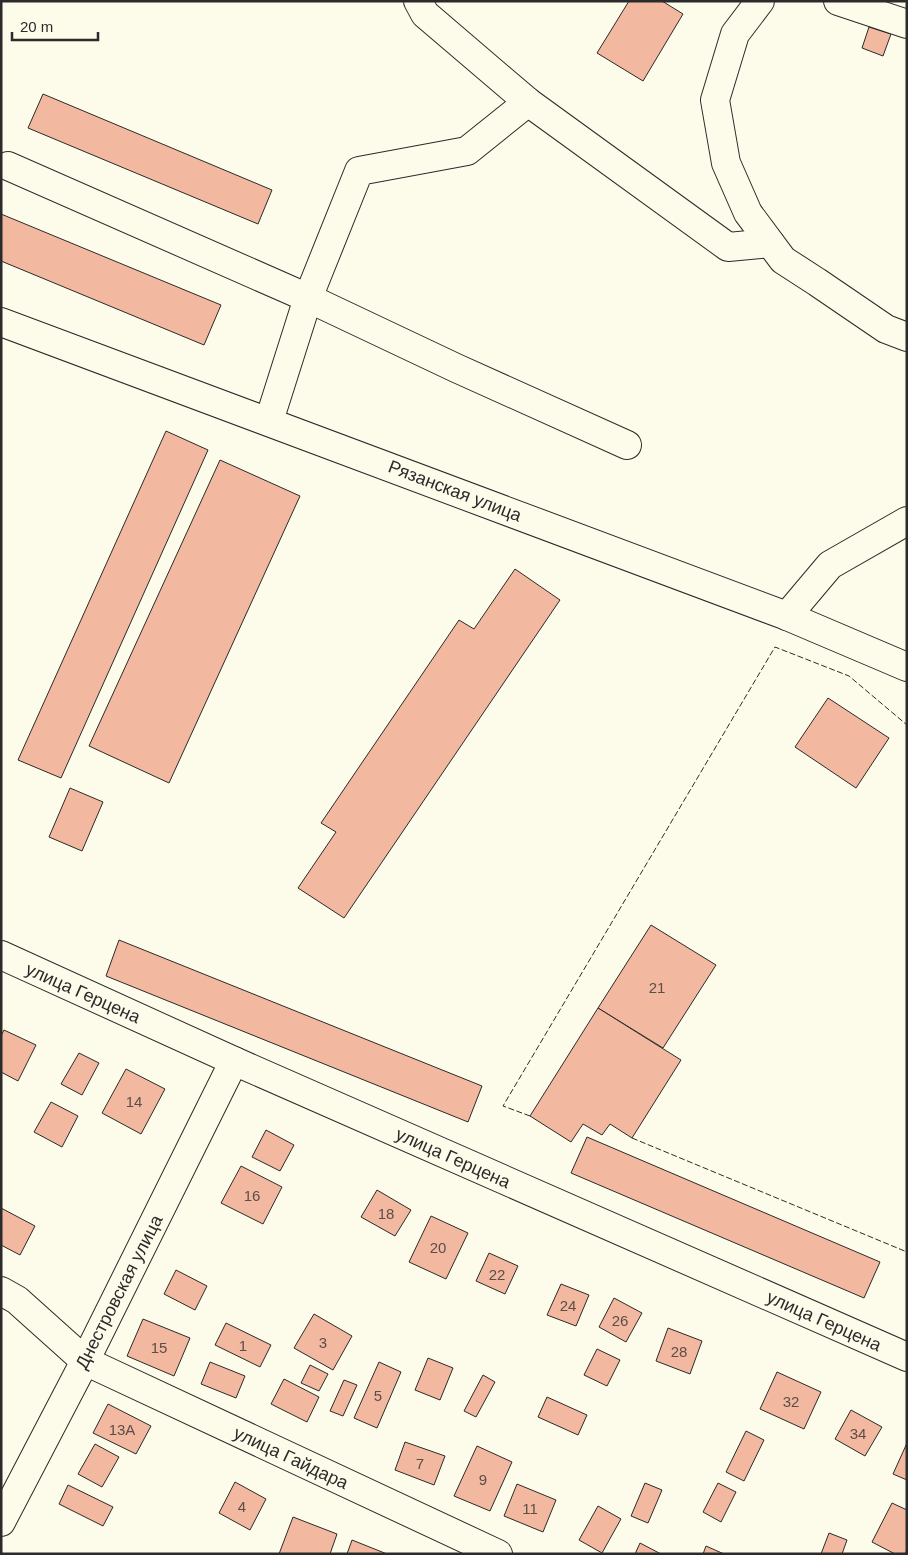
<svg xmlns="http://www.w3.org/2000/svg" width="908" height="1555" font-family="Helvetica,sans-serif">
<style>
.building{fill:#f2b8a0;stroke:#2b2b2b}
.lines{fill:none;stroke-linecap:round;stroke-linejoin:round}
.minor-casing{stroke:#2b2b2b;stroke-width:30}
.minor{stroke:#fdfbea;stroke-width:28}
.fence{stroke:#2b2b2b;stroke-width:1;stroke-dasharray:6 2.5;stroke-linecap:butt}
.labels{text-anchor:middle;dominant-baseline:central;stroke-width:4;stroke-linejoin:round;paint-order:stroke}
.number-label{font-size:15px;fill:#5d4e48}
.street-label{font-size:18px;fill:#2b2b2b;stroke:#fdfbea}
</style>
<rect width="100%" height="100%" fill="#fdfbea"/>
<!-- building -->
<g class="building">
<path d="M629 1H662L683 14 643 81 597 53Z"/>
<path d="M869 27 891 34 883 56 862 48Z"/>
<path d="M43 94 272 190 258 224 28 128Z"/>
<path d="M1 214 221 305 204 345 1 261Z"/>
<path d="M166 431 208 450 61 778 18 760Z"/>
<path d="M220 460 300 496 169 783 89 746Z"/>
<path d="M515 569 560 600 344 918 298 888 336 832 321 823 459 620 474 629Z"/>
<path d="M828 698 889 738 856 788 795 747Z"/>
<path d="M70 788 103 802 82 851 49 837Z"/>
<path d="M651 925 716 965 663 1048 598 1008Z"/>
<path d="M119 940 482 1086 468 1122 106 976Z"/>
<path d="M598 1008 681 1060 632 1138 610 1124 602 1135 583 1124 571 1142 530 1116Z"/>
<path d="M4 1030 36 1045 18 1081 1 1072V1036Z"/>
<path d="M79 1053 99 1063 82 1095 61 1084Z"/>
<path d="M126 1069 165 1089 141 1134 102 1113Z"/>
<path d="M51 1102 78 1116 62 1147 34 1132Z"/>
<path d="M266 1130 294 1145 280 1171 252 1157Z"/>
<path d="M587 1137 880 1262 864 1298 571 1173Z"/>
<path d="M241 1166 282 1187 263 1224 221 1203Z"/>
<path d="M377 1190 411 1210 395 1236 361 1217Z"/>
<path d="M1 1208 35 1226 20 1255 1 1245Z"/>
<path d="M431 1216 468 1233 446 1279 409 1262Z"/>
<path d="M489 1253 518 1266 505 1294 476 1281Z"/>
<path d="M176 1270 207 1286 195 1310 164 1294Z"/>
<path d="M561 1284 589 1295 576 1326 547 1315Z"/>
<path d="M614 1298 642 1313 626 1342 599 1327Z"/>
<path d="M314 1314 352 1336 333 1370 294 1348Z"/>
<path d="M143 1319 190 1338 174 1376 127 1356Z"/>
<path d="M226 1323 271 1345 260 1367 215 1345Z"/>
<path d="M668 1328 702 1341 690 1374 656 1361Z"/>
<path d="M597 1349 620 1360 607 1386 584 1375Z"/>
<path d="M428 1358 453 1368 440 1400 415 1390Z"/>
<path d="M210 1362 245 1376 236 1398 201 1384Z"/>
<path d="M379 1362 401 1372 377 1428 354 1418Z"/>
<path d="M310 1365 328 1374 319 1391 301 1383Z"/>
<path d="M777 1372 821 1392 804 1429 760 1409Z"/>
<path d="M483 1375 495 1382 476 1417 464 1411Z"/>
<path d="M284 1379 319 1397 307 1422 271 1404Z"/>
<path d="M344 1380 357 1385 343 1416 330 1411Z"/>
<path d="M547 1397 587 1415 578 1435 538 1417Z"/>
<path d="M108 1404 151 1426 136 1454 93 1433Z"/>
<path d="M851 1410 882 1427 865 1456 835 1439Z"/>
<path d="M746 1431 764 1440 744 1481 726 1472Z"/>
<path d="M405 1442 445 1456 434 1485 395 1470Z"/>
<path d="M907 1443V1480L893 1474Z"/>
<path d="M95 1444 119 1457 102 1487 78 1474Z"/>
<path d="M477 1446 512 1462 490 1511 454 1496Z"/>
<path d="M235 1482 266 1499 250 1530 219 1513Z"/>
<path d="M645 1483 662 1490 648 1523 631 1516Z"/>
<path d="M718 1483 736 1492 721 1522 703 1512Z"/>
<path d="M517 1484 556 1500 543 1532 504 1516Z"/>
<path d="M68 1485 113 1507 103 1526 59 1504Z"/>
<path d="M892 1503 907 1510V1550L905 1554H895L872 1542Z"/>
<path d="M598 1506 621 1519 602 1553 579 1540Z"/>
<path d="M293 1517 337 1534 330 1554H279Z"/>
<path d="M829 1533 847 1540 842 1554H821Z"/>
<path d="M352 1540 387 1554H347Z"/>
<path d="M640 1543 661 1554H635Z"/>
<path d="M706 1546 724 1554H703Z"/>
</g>
<g class="lines">
<defs>
<g id="minor">
<path d="M418 1 425 14 528 102 728 247 770 243"/>
<path d="M760 1 735 34 715 100 726 163 748 213 783 260 817 282 886 329 907 337"/>
<path d="M838 1 907 24"/>
<path d="M8 166 308 298 456 368 627 445"/>
<path d="M1 322 787 616 907 667"/>
<path d="M269 421 308 298 359 171 467 151 528 102"/>
<path d="M787 616 830 565 907 521"/>
<path d="M1 955 234 1061 907 1357"/>
<path d="M1 1291 17 1300 85 1361 498 1554"/>
<path d="M1 1522 85 1361 234 1061"/>
</g>
</defs>
<!-- minor casing -->
<use href="#minor" class="minor-casing"/>
<!-- minor -->
<use href="#minor" class="minor"/>
<!-- fence -->
<g class="fence">
<path d="M530 1116 503 1106 775 647 849 676 907 725"/>
<path d="M632 1138 907 1252"/>
</g>
</g>
<g class="labels">
<!-- number labels -->
<g class="number-label">
<text x="657" y="987">21</text>
<text x="134" y="1101">14</text>
<text x="252" y="1195">16</text>
<text x="386" y="1213">18</text>
<text x="438" y="1247">20</text>
<text x="497" y="1274">22</text>
<text x="568" y="1305">24</text>
<text x="620" y="1320">26</text>
<text x="323" y="1342">3</text>
<text x="243" y="1345">1</text>
<text x="159" y="1347">15</text>
<text x="679" y="1351">28</text>
<text x="378" y="1395">5</text>
<text x="791" y="1401">32</text>
<text x="122" y="1429">13А</text>
<text x="858" y="1433">34</text>
<text x="420" y="1463">7</text>
<text x="483" y="1479">9</text>
<text x="242" y="1506">4</text>
<text x="530" y="1508">11</text>
</g>
<!-- street labels -->
<g class="street-label">
<text transform="translate(455 491) rotate(21)">Рязанская улица</text>
<text transform="translate(83 993) rotate(24)">улица Герцена</text>
<text transform="translate(453 1158) rotate(24)">улица Герцена</text>
<text transform="translate(119 1292) rotate(-63)">Днестровская улица</text>
<text transform="translate(824 1321) rotate(24)">улица Герцена</text>
<text transform="translate(291 1458) rotate(25)">улица Гайдара</text>
</g>
</g>
<!-- border -->
<rect width="908" height="1555" fill="none" stroke="#2b2b2b" stroke-width="5"/>
<!-- scale -->
<path d="M12 32v8h86v-8" fill="none" stroke="#2b2b2b" stroke-width="2.5"/>
<text x="20" y="32" font-size="15" fill="#2b2b2b" stroke="#fdfbea" stroke-width="4" paint-order="stroke">20 m</text>
</svg>
